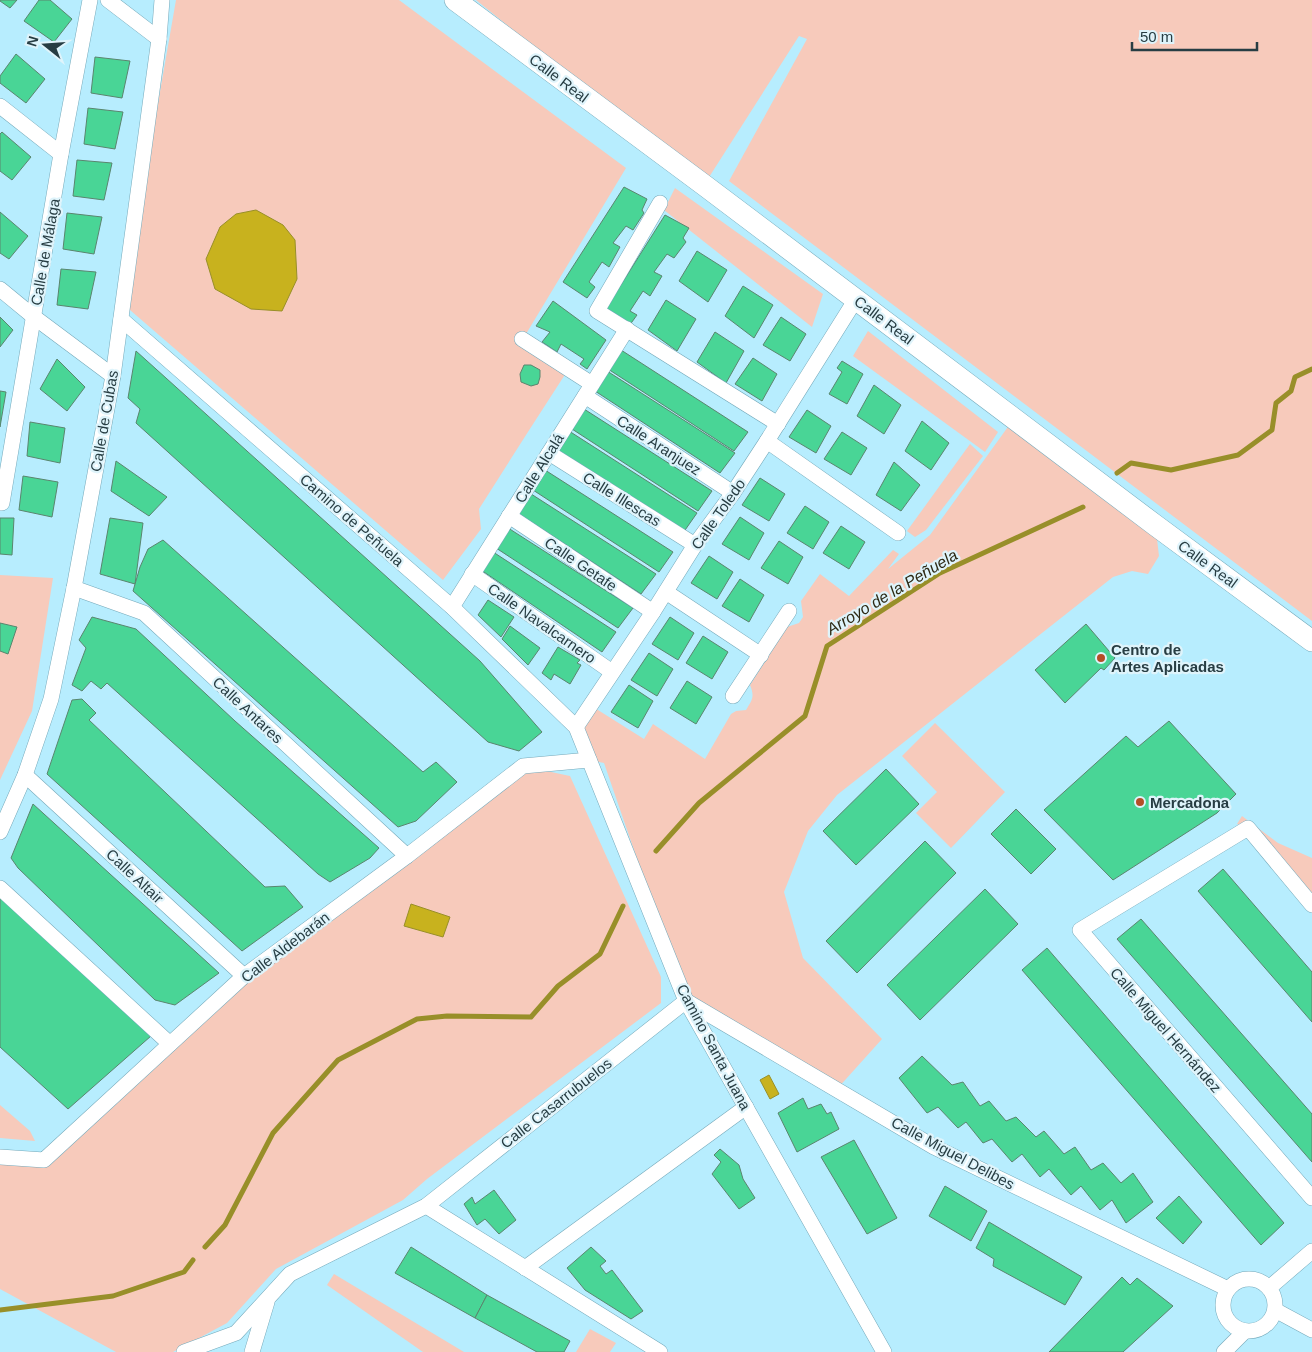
<svg xmlns="http://www.w3.org/2000/svg" width="1312" height="1352" font-family="Helvetica,sans-serif">
<style>
.green{fill:#f7cabb}
.water{fill:#c8b21e;stroke:#988f29}
.lines{fill:none;stroke-linecap:round;stroke-linejoin:round}
.stream{stroke:#988f29;stroke-width:5}
.building{fill:#49d596;stroke:#5a856e}
.street-casing{stroke:#75a9ba;stroke-width:16}
.secondary-casing{stroke:#75a9ba;stroke-width:22}
.street{stroke:#fff;stroke-width:15}
.secondary{stroke:#fff;stroke-width:21}
.poi-dot{fill:#b54e27;stroke:#dff4fb;stroke-width:2}
.labels{text-anchor:middle;dominant-baseline:central;stroke-width:4.5;stroke-linejoin:round;paint-order:stroke}
.street-label{font-size:15px;fill:#273d43;stroke:#dff4fb}
.poi-label{font-size:15px;font-weight:bold;fill:#273d43;stroke:#dff4fb;text-anchor:start}
.water-label{font-size:16px;font-style:italic;fill:#2d2914;stroke:#dff4fb}
</style>
<rect width="100%" height="100%" fill="#b7edfe"/>
<!-- green -->
<g class="green">
<path d="M176 0H399L626 168 523 339 566 373 526 435 479 509 481 529 443 580 123 304Z"/>
<path d="M476 0H1312V621L729 181 807 39 799 36 704 185Z"/>
<path d="M675 188 823 294 812 327 664 210Z"/>
<path d="M868 331 998 432 985 452 853 356Z"/>
<path d="M1010 424 1157 539 1159 556 1148 574 1132 571 1113 577 837 795 808 831 784 892 803 958 882 1039 837 1089 686 1001 604 763 589 760 576 727 590 705 644 739 653 724 705 759 731 714 736 711 746 710C752 700 755 697 750 685L787 627 799 623 803 617 801 601 820 574 849 596 893 550 899 554 888 569 930 535Z"/>
<path d="M970 444 983 456 926 530 915 537 907 531Z"/>
<path d="M0 575 53 578 32 711 0 780Z"/>
<path d="M935 723 1005 792 951 848 916 813 937 792 902 756Z"/>
<path d="M523 766 570 776 661 977V1003L427 1179 403 1200 276 1269 227 1323 173 1352H116L0 1289V1157L45 1159 244 976Z"/>
<path d="M1242 816 1278 843 1312 858V893L1307 899 1248 828 1237 824Z"/>
<path d="M0 1105 30 1131 35 1141 0 1138Z"/>
<path d="M334 1274 464 1352H423L327 1285Z"/>
<path d="M590 1329 616 1343 610 1352H576Z"/>
</g>
<!-- water -->
<g class="water">
<path d="M256 210 283 225 295 240 297 279 282 311 251 309 215 289 206 259 220 227 236 214Z"/>
<path d="M411 904 450 917 443 937 404 926Z"/>
<path d="M769 1075 779 1094 770 1099 760 1080Z"/>
</g>
<g class="lines">
<!-- stream -->
<g class="stream">
<path d="M1117 473 1131 463 1171 470 1238 455 1272 430 1276 403 1291 391 1295 377 1312 369"/>
<path d="M656 851 699 803 805 716 827 646 940 573 1083 507"/>
<path d="M205 1247 225 1225 273 1133 338 1060 417 1019 447 1016 531 1017 558 986 600 954 623 906"/>
<path d="M0 1310 113 1296 184 1272 193 1260"/>
</g>
</g>
<!-- building -->
<g class="building">
<path d="M0 0H17L10 8 0 1Z"/>
<path d="M39 0H50L72 19 54 42 24 21Z"/>
<path d="M16 54 45 79 26 103 0 83V76Z"/>
<path d="M95 57 130 61 122 98 91 93Z"/>
<path d="M88 108 123 112 115 149 84 144Z"/>
<path d="M2 132 31 157 12 180 0 171V134Z"/>
<path d="M77 160 112 163 104 200 73 196Z"/>
<path d="M624 187 647 199 642 210 644 213 633 230 626 226 613 243 620 247 609 267 602 262 589 282 595 287 587 298 563 282Z"/>
<path d="M0 212 28 236 9 259 0 253Z"/>
<path d="M67 213 102 217 94 254 63 249Z"/>
<path d="M665 215 689 228 683 238 686 242 674 258 667 254 654 272 662 276 650 296 643 291 630 311 637 315 629 326 605 310Z"/>
<path d="M697 251 727 270 708 302 679 281Z"/>
<path d="M61 269 96 272 88 309 57 305Z"/>
<path d="M743 286 773 305 754 338 725 316Z"/>
<path d="M666 300 696 319 677 351 648 330Z"/>
<path d="M553 301 606 340 587 369 580 364 584 359 561 344 557 352 542 342 550 332 536 326Z"/>
<path d="M0 317 13 330 0 347Z"/>
<path d="M781 317 806 334 790 361 763 345Z"/>
<path d="M715 332 744 351 726 383 697 362Z"/>
<path d="M621 350 748 432 734 451 608 369Z"/>
<path d="M136 351 480 661 542 732 519 751 488 742 136 423 140 409 128 398Z"/>
<path d="M753 358 777 374 762 401 735 384Z"/>
<path d="M57 359 85 387 67 411 40 389Z"/>
<path d="M842 361 863 374 847 404 829 394 842 372 837 368Z"/>
<path d="M524 365H531L540 370V377L538 384 531 386 521 382 520 374Z"/>
<path d="M607 371 735 453 720 473 595 391Z"/>
<path d="M874 385 901 405 884 434 857 416Z"/>
<path d="M0 391 6 392 0 427Z"/>
<path d="M584 409 712 491 698 511 572 429Z"/>
<path d="M807 410 831 426 816 453 789 437Z"/>
<path d="M922 421 949 443 931 470 905 451Z"/>
<path d="M30 422 65 428 60 463 27 456Z"/>
<path d="M569 431 697 513 683 533 557 451Z"/>
<path d="M842 432 867 448 851 475 824 459Z"/>
<path d="M116 461 167 497 149 516 111 491Z"/>
<path d="M894 462 920 485 901 511 876 495Z"/>
<path d="M545 470 673 552 659 572 533 490Z"/>
<path d="M23 476 58 482 52 517 19 510Z"/>
<path d="M760 478 785 494 769 521 742 505Z"/>
<path d="M528 492 656 574 641 594 516 512Z"/>
<path d="M805 506 829 522 813 549 787 533Z"/>
<path d="M740 517 764 533 749 560 722 544Z"/>
<path d="M0 518H14L12 555 0 554Z"/>
<path d="M110 518 143 523 135 584 100 574Z"/>
<path d="M505 526 633 608 618 628 493 546Z"/>
<path d="M841 526 865 542 849 569 823 553Z"/>
<path d="M163 540 423 772 436 762 457 782 416 821 398 827 133 591 140 567 148 549Z"/>
<path d="M779 541 803 557 788 584 761 568Z"/>
<path d="M490 550 616 632 602 652 478 568Z"/>
<path d="M709 556 733 572 717 599 691 583Z"/>
<path d="M740 579 764 595 749 622 722 606Z"/>
<path d="M488 600 514 617 501 637 478 615Z"/>
<path d="M92 617 136 629 235 721 379 848 370 858 330 882 318 874 107 683 101 689 91 681 82 691 72 685 86 648 79 640Z"/>
<path d="M670 617 694 633 678 660 652 644Z"/>
<path d="M0 623 17 627 8 654 0 651Z"/>
<path d="M1086 624 1115 658 1104 670 1101 668 1065 703 1035 670Z"/>
<path d="M510 626 540 648 528 665 502 639Z"/>
<path d="M703 636 728 652 712 679 686 663Z"/>
<path d="M558 647 580 660 577 663 581 665 570 684 554 674 551 680 542 673Z"/>
<path d="M649 653 673 669 657 696 631 680Z"/>
<path d="M687 681 712 697 696 724 670 708Z"/>
<path d="M629 685 653 701 638 728 611 712Z"/>
<path d="M82 699 96 713 89 720 265 887 285 886 303 907 242 951 47 774 72 700Z"/>
<path d="M1169 721 1236 794 1217 813 1113 880 1044 810 1126 736 1138 747Z"/>
<path d="M886 769 919 804 856 865 823 831Z"/>
<path d="M33 804 219 973 175 1005 155 1000 18 868 11 858Z"/>
<path d="M1016 809 1056 849 1031 874 991 834Z"/>
<path d="M925 841 956 873 857 973 826 941Z"/>
<path d="M1223 869 1312 972V1022L1198 891Z"/>
<path d="M985 889 1018 924 920 1020 887 985Z"/>
<path d="M0 897 151 1036 68 1109 0 1047Z"/>
<path d="M1141 919 1312 1114V1162L1117 939Z"/>
<path d="M1047 948 1284 1223 1261 1245 1022 970Z"/>
<path d="M922 1056 952 1085 963 1082 980 1106 989 1101 1006 1121 1016 1117 1036 1137 1044 1131 1064 1154 1075 1147 1091 1170 1103 1163 1121 1183 1133 1173 1153 1202 1126 1223 1112 1200 1100 1210 1081 1186 1071 1195 1049 1169 1040 1177 1022 1154 1012 1162 992 1139 983 1143 966 1122 958 1128 938 1107 927 1113 899 1078Z"/>
<path d="M803 1098 808 1109 821 1104 827 1114 831 1112 839 1129 797 1152 778 1113Z"/>
<path d="M854 1140 897 1218 867 1234 821 1157Z"/>
<path d="M720 1149 739 1165 743 1179 755 1198 739 1209 712 1174 721 1162 714 1155Z"/>
<path d="M945 1186 987 1211 971 1241 929 1216Z"/>
<path d="M494 1190 516 1220 499 1234 485 1219 477 1225 464 1204 472 1197 475 1204Z"/>
<path d="M1179 1196 1202 1222 1183 1244 1156 1218Z"/>
<path d="M989 1222 1082 1277 1065 1305 993 1266 994 1259 976 1248Z"/>
<path d="M411 1247 487 1295 475 1318 395 1273Z"/>
<path d="M591 1247 606 1261 600 1266 606 1274 612 1270 643 1311 631 1319 585 1290 567 1268Z"/>
<path d="M1122 1277 1130 1285 1137 1278 1173 1306 1123 1352H1049Z"/>
<path d="M487 1295 570 1341 564 1352H537L475 1318Z"/>
</g>
<g class="lines">
<defs>
<g id="street">
<path d="M108 0 159 39"/>
<path d="M0 106 61 154"/>
<path d="M660 203 597 311 778 424"/>
<path d="M0 289 34 317 113 376"/>
<path d="M121 319 452 607 576 727 686 1001 884 1352"/>
<path d="M522 339 592 384"/>
<path d="M585 396 733 493"/>
<path d="M767 441 898 533"/>
<path d="M549 453 695 545"/>
<path d="M0 503H2L61 154 90 0"/>
<path d="M509 516 653 612"/>
<path d="M472 574 612 672"/>
<path d="M74 588 144 613 407 856"/>
<path d="M666 592 761 655"/>
<path d="M452 607 627 329"/>
<path d="M733 696 789 611"/>
<path d="M576 727 653 612 695 545 733 493 767 441 856 299"/>
<path d="M25 775 244 976"/>
<path d="M0 832 25 775 51 699 74 588 113 376 159 39 162 0"/>
<path d="M0 888 170 1044"/>
<path d="M1312 905 1248 828 1080 930 1312 1198"/>
<path d="M0 1157 44 1160 244 976 407 856 523 766 589 760"/>
<path d="M426 1206 660 1352"/>
<path d="M525 1268 746 1107"/>
<circle cx="1249" cy="1305" r="26"/>
<path d="M1269 1288 1312 1251"/>
<path d="M1275 1310 1312 1330"/>
<path d="M184 1352 236 1333 290 1274 426 1206 686 1001 934 1147 1228 1289"/>
<path d="M252 1352 267 1302"/>
<path d="M1224 1352 1244 1332"/>
</g>
<path id="secondary" d="M455 0 704 185 1155 525 1312 641"/>
</defs>
<!-- street casing -->
<use href="#street" class="street-casing"/>
<!-- secondary casing -->
<use href="#secondary" class="secondary-casing"/>
<!-- street -->
<use href="#street" class="street"/>
<!-- secondary -->
<use href="#secondary" class="secondary"/>
</g>
<!-- markers -->
<g class="poi-dot">
<circle cx="1101" cy="658" r="5"/>
<circle cx="1140" cy="802" r="5"/>
</g>
<g class="labels">
<!-- street labels -->
<g class="street-label">
<text transform="translate(559 78) rotate(37)">Calle Real</text>
<text transform="translate(45 252) rotate(-80)">Calle de Málaga</text>
<text transform="translate(884 320) rotate(37)">Calle Real</text>
<text transform="translate(104 421) rotate(-80)">Calle de Cubas</text>
<text transform="translate(659 445) rotate(33)">Calle Aranjuez</text>
<text transform="translate(539 468) rotate(-58)">Calle Alcalá</text>
<text transform="translate(622 499) rotate(32)">Calle Illescas</text>
<text transform="translate(718 514) rotate(-55)">Calle Toledo</text>
<text transform="translate(352 520) rotate(41)">Camino de Peñuela</text>
<text transform="translate(581 564) rotate(34)">Calle Getafe</text>
<text transform="translate(1208 564) rotate(36)">Calle Real</text>
<text transform="translate(542 623) rotate(35)">Calle Navalcarnero</text>
<text transform="translate(248 710) rotate(43)">Calle Antares</text>
<text transform="translate(135 876) rotate(43)">Calle Altair</text>
<text transform="translate(285 947) rotate(-37)">Calle Aldebarán</text>
<text transform="translate(1166 1030) rotate(49)">Calle Miguel Hernández</text>
<text transform="translate(714 1047) rotate(62)">Camino Santa Juana</text>
<text transform="translate(556 1103) rotate(-38)">Calle Casarrubuelos</text>
<text transform="translate(953 1153) rotate(28)">Calle Miguel Delibes</text>
</g>
<!-- poi labels -->
<g class="poi-label">
<text x="1111" y="649">Centro de<tspan x="1111" dy="17">Artes Aplicadas</tspan></text>
<text x="1150" y="802">Mercadona</text>
</g>
<!-- water labels -->
<g class="water-label">
<text transform="translate(892 592) rotate(-31)">Arroyo de la Peñuela</text>
</g>
</g>
<!-- north arrow -->
<g transform="translate(45 45) rotate(287)" stroke="#dff4fb" stroke-width="4" paint-order="stroke">
<path d="M0-4L9 19L0 12L-9 19Z" fill="#273d43"/>
<text y="-8" font-size="14" font-weight="bold" text-anchor="middle" fill="#273d43">N</text>
</g>
<!-- scale -->
<path d="M1132 42v8h125v-8" fill="none" stroke="#273d43" stroke-width="2.5"/>
<text x="1140" y="42" font-size="15" fill="#273d43" stroke="#dff4fb" stroke-width="4" paint-order="stroke">50 m</text>
</svg>
